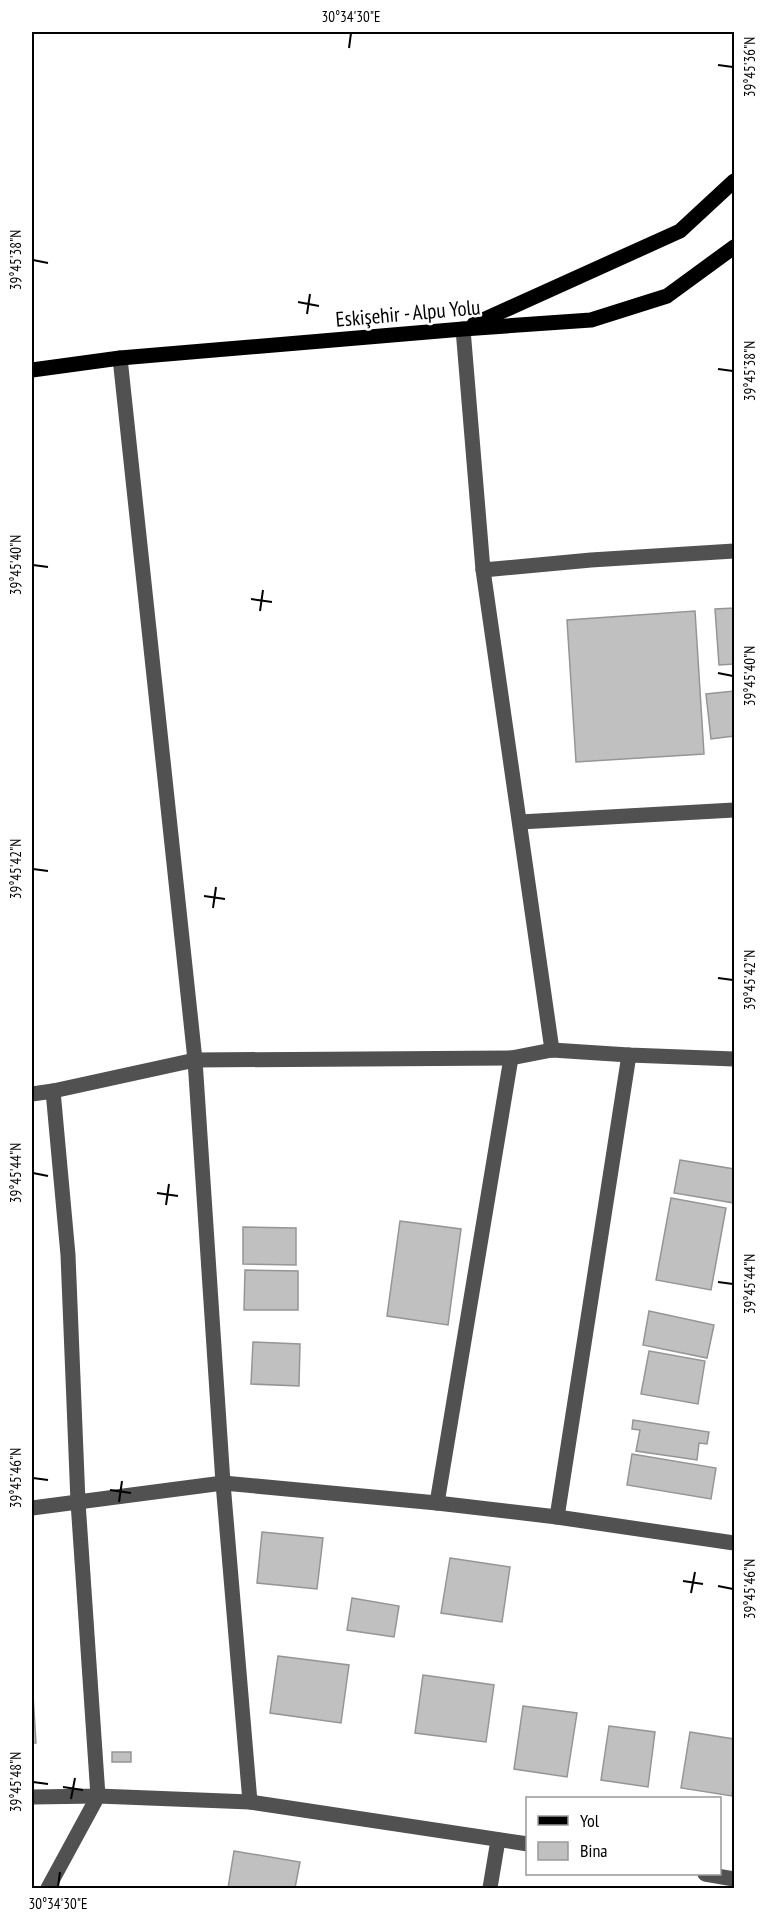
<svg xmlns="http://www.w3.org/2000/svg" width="766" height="1920" font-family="'PT Sans Narrow',sans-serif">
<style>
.building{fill:#c0c0c0;stroke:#959595;stroke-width:1.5}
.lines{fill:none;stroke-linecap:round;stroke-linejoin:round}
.minor{stroke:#515151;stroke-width:15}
.major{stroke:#000;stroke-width:15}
.ticks{fill:none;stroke:#000;stroke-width:2}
.labels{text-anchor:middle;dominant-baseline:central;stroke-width:5;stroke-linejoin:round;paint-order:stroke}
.street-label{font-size:21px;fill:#000;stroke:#fff}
.neatline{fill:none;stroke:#000;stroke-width:2}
.ticks-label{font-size:15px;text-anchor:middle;fill:#000}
</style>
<rect width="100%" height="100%" fill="#fff"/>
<!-- building -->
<g class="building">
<path d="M734 608V664L719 665 715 609Z"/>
<path d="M695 611 704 754 576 762 567 620Z"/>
<path d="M734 691V736L711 739 706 694Z"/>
<path d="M680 1160 734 1169V1203L674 1193Z"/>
<path d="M671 1198 726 1208 711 1290 656 1280Z"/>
<path d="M400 1221 461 1229 448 1325 387 1316Z"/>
<path d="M243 1227 296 1228V1265L243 1264Z"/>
<path d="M245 1270 298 1271V1310H244Z"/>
<path d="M649 1311 714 1325 707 1358 643 1345Z"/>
<path d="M253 1342 300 1344 299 1386 251 1384Z"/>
<path d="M649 1351 705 1361 698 1404 641 1394Z"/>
<path d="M633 1420 709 1432 707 1444 699 1443 697 1460 636 1451 640 1430 632 1429Z"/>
<path d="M632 1454 716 1468 711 1499 627 1485Z"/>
<path d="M262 1532 323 1538 317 1589 257 1583Z"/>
<path d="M450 1558 510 1567 502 1622 441 1613Z"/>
<path d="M352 1598 399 1606 394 1637 347 1630Z"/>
<path d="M278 1656 349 1665 341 1723 270 1713Z"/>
<path d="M423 1675 494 1685 486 1742 415 1733Z"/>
<path d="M32 1679 36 1743H32Z"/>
<path d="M523 1706 577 1713 567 1777 514 1769Z"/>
<path d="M609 1726 655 1732 648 1787 601 1780Z"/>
<path d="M690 1732 734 1739V1782L732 1796 681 1788Z"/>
<rect x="112" y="1752" width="19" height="10"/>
<path d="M234 1851 300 1862 295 1888H228Z"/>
</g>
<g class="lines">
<!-- minor -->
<g class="minor">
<path d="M463 329 483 570 591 560 734 551"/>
<path d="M120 358 195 1060 223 1483 250 1802"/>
<path d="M483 570 552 1050"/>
<path d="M520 822 734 810"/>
<path d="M53 1091 195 1060 511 1058 552 1050 629 1055 734 1059"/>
<path d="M32 1094 53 1091 68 1255 78 1502 98 1796 32 1797"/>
<path d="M437 1503 511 1058"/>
<path d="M32 1508 223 1483 437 1503 557 1517 734 1543"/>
<path d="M557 1517 629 1055"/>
<path d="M705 1874 734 1879"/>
<path d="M48 1888 98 1796 250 1802 528 1844"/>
<path d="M490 1888 498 1840"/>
</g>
<!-- major -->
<g class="major">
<path d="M474 324 680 231 734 181"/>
<path d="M32 370 120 358 463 329 591 320 667 296 734 247"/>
</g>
</g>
<!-- ticks -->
<path class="ticks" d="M349 48 351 33M718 65 733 67M33 260 48 263M298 302 319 306M307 314 310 294M718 369 733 371M33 565 48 567M251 599 272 602M260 611 263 590M718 673 733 676M33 869 48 871M204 896 225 899M213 908 216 887M718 978 733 980M33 1173 48 1176M157 1193 178 1196M166 1205 169 1184M718 1282 733 1284M33 1478 48 1480M110 1490 131 1493M119 1502 122 1481M683 1581 703 1584M718 1586 733 1589M691 1593 695 1572M33 1782 48 1784M63 1787 83 1790M71 1799 75 1778M58 1887 60 1872"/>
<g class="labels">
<!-- street labels -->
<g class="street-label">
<text transform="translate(408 313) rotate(-5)">Eskişehir - Alpu Yolu</text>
</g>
</g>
<!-- border -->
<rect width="766" height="1920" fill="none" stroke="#ffffff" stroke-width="66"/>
<!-- legend -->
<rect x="526" y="1797" width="195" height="78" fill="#ffffff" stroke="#999999" stroke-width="1.5"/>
<rect x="538" y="1816" width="30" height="9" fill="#000000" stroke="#999999" stroke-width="1.5"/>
<text x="580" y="1827" font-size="18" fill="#000000">Yol</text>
<rect x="538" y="1842" width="30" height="18" fill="#c0c0c0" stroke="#999999" stroke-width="1.5"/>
<text x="580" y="1857" font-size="18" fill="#000000">Bina</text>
<rect x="33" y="33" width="700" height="1854" class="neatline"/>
<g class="ticks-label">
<text x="351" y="22">30°34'30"E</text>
<text transform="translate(750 67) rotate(-90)" y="5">39°45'36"N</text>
<text transform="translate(16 260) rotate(-90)" y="5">39°45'38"N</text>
<text transform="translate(750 371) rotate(-90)" y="5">39°45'38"N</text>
<text transform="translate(16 565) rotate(-90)" y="5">39°45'40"N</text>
<text transform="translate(750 676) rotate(-90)" y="5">39°45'40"N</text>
<text transform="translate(16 869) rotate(-90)" y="5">39°45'42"N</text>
<text transform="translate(750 980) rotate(-90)" y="5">39°45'42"N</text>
<text transform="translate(16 1173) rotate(-90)" y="5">39°45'44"N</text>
<text transform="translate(750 1284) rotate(-90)" y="5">39°45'44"N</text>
<text transform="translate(16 1478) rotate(-90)" y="5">39°45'46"N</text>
<text transform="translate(750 1589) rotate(-90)" y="5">39°45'46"N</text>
<text transform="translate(16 1782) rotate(-90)" y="5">39°45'48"N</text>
<text x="58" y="1909">30°34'30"E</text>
</g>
</svg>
